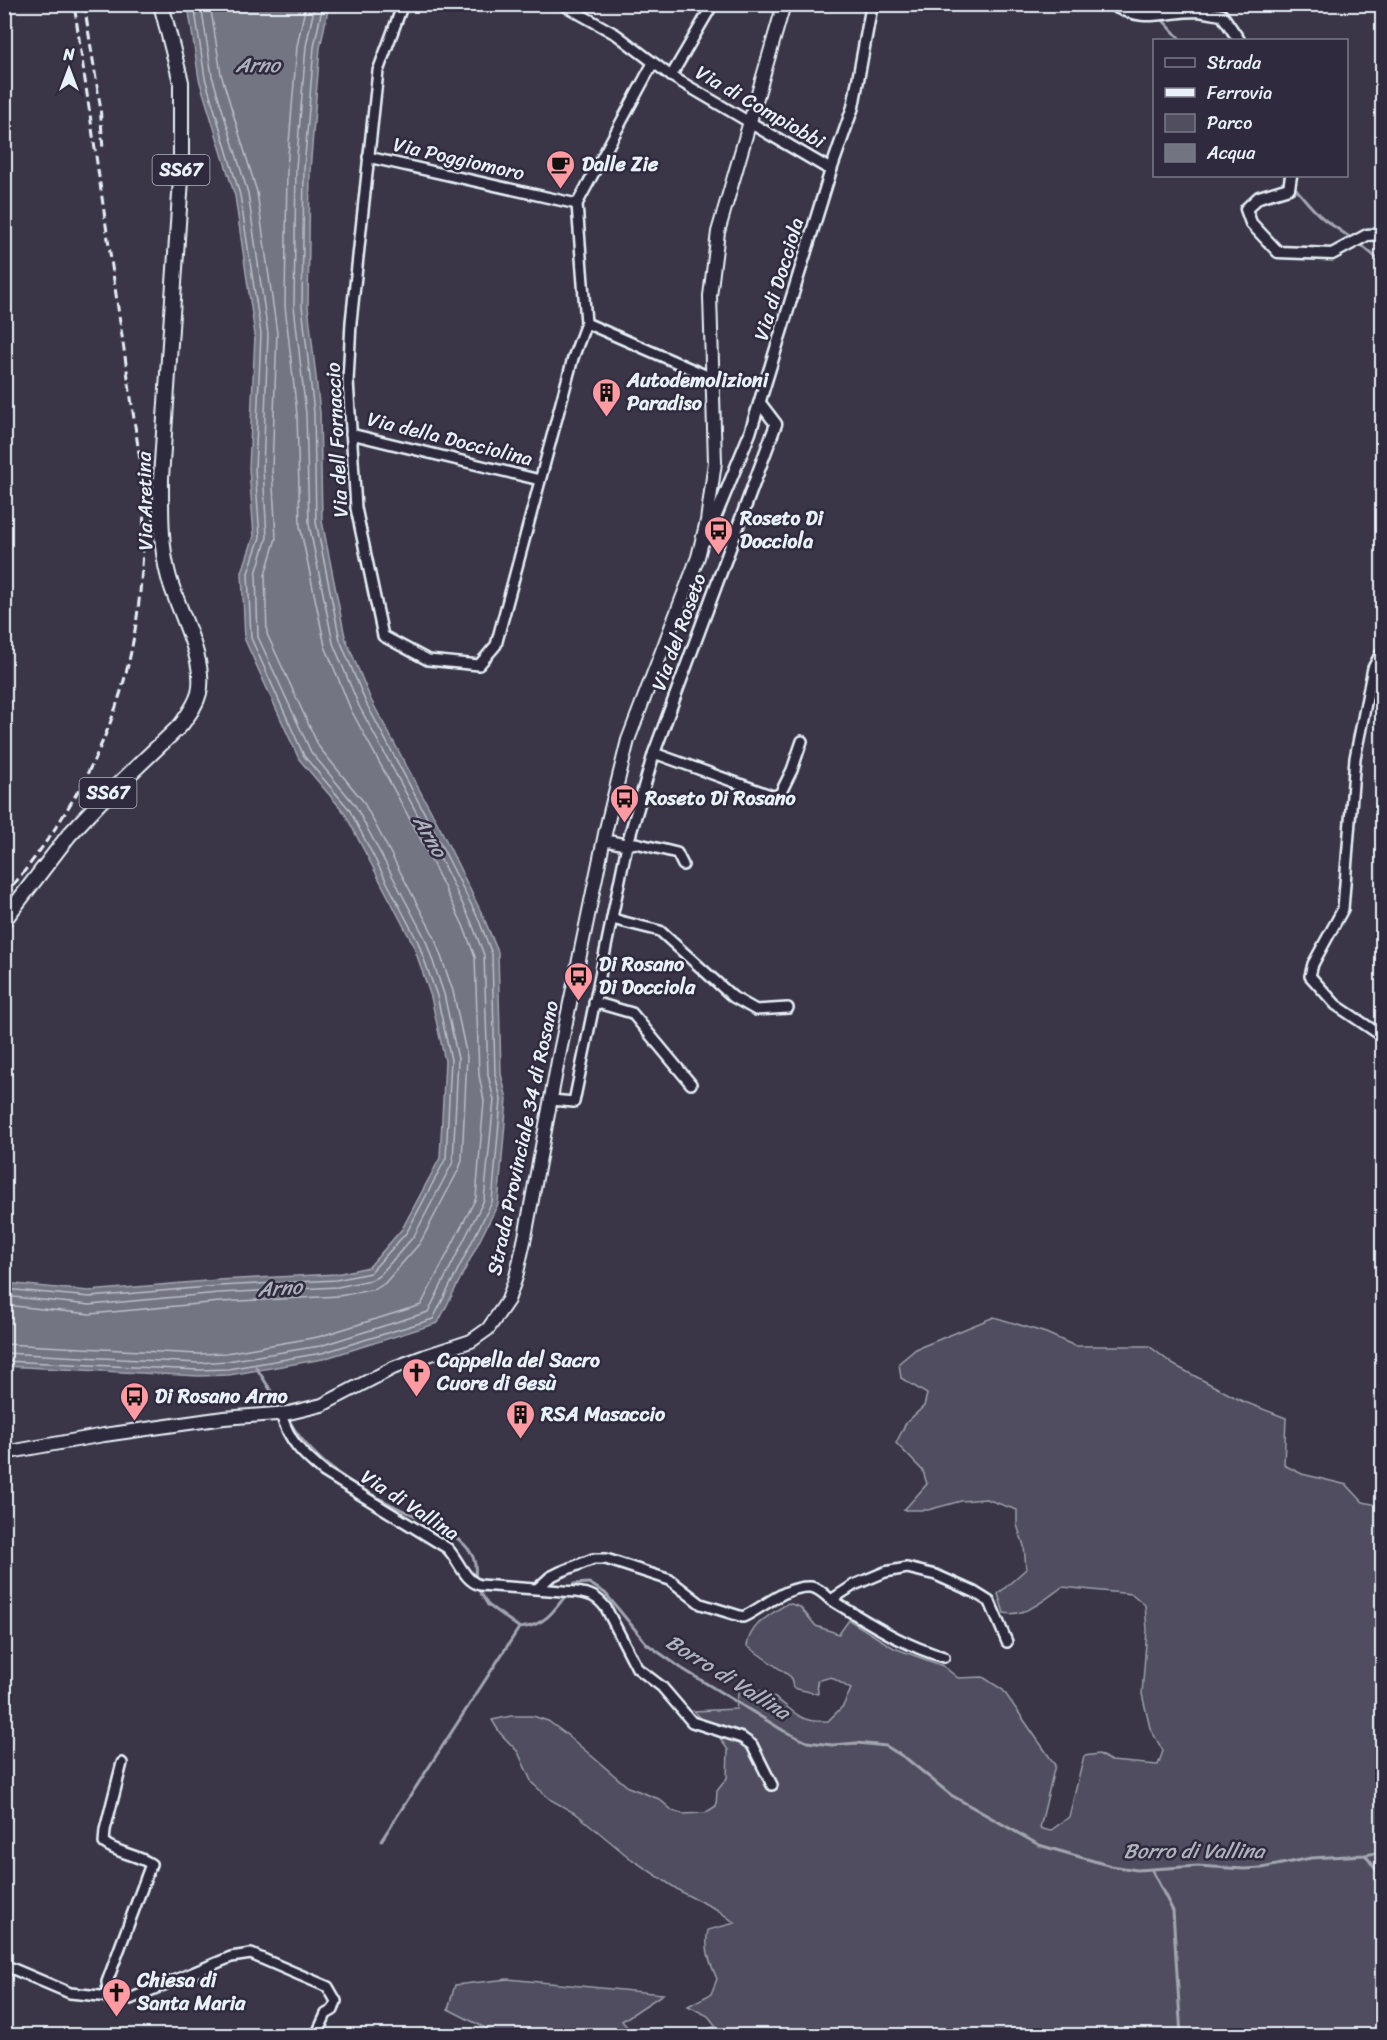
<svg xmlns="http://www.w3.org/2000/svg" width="1387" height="2040" font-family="Sriracha,sans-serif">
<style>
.green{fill:#504e5f;stroke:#9ca0ac;stroke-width:1.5}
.water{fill:#737482;stroke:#a2a6b1;stroke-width:1.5}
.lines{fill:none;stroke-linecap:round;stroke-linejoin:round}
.shore{stroke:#b9bfc9;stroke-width:1.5}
.stream{stroke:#a2a6b1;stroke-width:3}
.minor-casing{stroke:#e8f1f8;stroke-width:14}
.tertiary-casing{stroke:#e8f1f8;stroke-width:15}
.secondary-casing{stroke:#e8f1f8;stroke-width:16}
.primary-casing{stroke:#e8f1f8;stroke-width:18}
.minor{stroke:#2f2a3d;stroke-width:9}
.tertiary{stroke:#2f2a3d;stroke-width:10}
.secondary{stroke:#2f2a3d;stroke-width:12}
.primary{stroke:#2f2a3d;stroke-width:14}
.rail{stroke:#e8f1f8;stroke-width:3;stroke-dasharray:9 4.5;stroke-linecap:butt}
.labels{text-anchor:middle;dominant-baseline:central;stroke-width:5;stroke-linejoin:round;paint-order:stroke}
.shield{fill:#2f2a3d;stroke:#b0b5c0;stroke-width:1.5}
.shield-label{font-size:18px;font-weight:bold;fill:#e8f1f8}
.street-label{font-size:20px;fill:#e8f1f8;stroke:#2f2a3d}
.poi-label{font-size:20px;font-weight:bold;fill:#e8f1f8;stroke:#2f2a3d;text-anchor:start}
.water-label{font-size:21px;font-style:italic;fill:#aeb2bd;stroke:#2f2a3d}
</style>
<rect width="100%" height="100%" fill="#3a3648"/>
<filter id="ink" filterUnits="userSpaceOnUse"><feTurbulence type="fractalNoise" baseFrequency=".0167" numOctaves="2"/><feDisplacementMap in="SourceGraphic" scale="12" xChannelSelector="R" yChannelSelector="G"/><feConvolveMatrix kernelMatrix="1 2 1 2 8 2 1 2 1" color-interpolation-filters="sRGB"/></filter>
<g filter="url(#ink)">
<!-- green -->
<g class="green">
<path d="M994 1317 1046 1333 1075 1346H1149L1174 1365 1242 1401 1286 1418 1284 1465 1302 1474 1347 1485 1363 1502 1382 1506V2035H692L716 2026 708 2016 688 2006 711 1994 717 1979C710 1963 704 1948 708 1930L735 1923 716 1909 683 1893 631 1859 578 1815 551 1800 532 1783 518 1752 500 1733 492 1720 511 1716H533L548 1721 566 1734 628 1787 659 1799 673 1811 683 1814 705 1813 716 1806 717 1791 727 1778 728 1750 720 1738 694 1711 736 1709 739 1687C748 1689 760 1690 768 1694 794 1707 795 1724 828 1721L843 1706 851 1689 831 1677 817 1681 818 1694 793 1688 791 1677 747 1646C750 1624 770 1615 788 1603L800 1607 816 1626 839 1634 849 1620 894 1648 943 1666 958 1678 983 1677 1003 1690 1055 1765 1040 1828 1050 1831 1069 1817 1084 1756 1099 1754 1111 1761 1158 1765 1163 1751 1150 1728 1142 1694 1147 1630 1145 1605 1132 1594 1062 1587C1047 1598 1024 1618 1004 1613L998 1594 1026 1569 1024 1546 1017 1525V1510L986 1499 961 1501 928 1510H904L927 1484 923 1471 896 1443 906 1423 924 1406 927 1394 901 1378 899 1363 916 1349Z"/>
<path d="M508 1979 663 1994 622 2021 634 2035H499L448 2009 455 1985Z"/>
</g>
<!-- water -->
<path class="water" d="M188 5H329L320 48 310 170 308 306 320 413 322 521 345 637 371 700 440 828 483 916 498 952 501 1074 507 1099 498 1204 438 1323 323 1359 229 1375 199 1376 5 1366V1283L89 1291 218 1280 336 1274 369 1267 402 1229 440 1158 445 1061 431 997 413 944 344 812 299 759 245 640 242 572 254 536 249 469 255 335 235 196 199 79Z"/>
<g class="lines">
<!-- shore -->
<g class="shore">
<path d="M4 1289 90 1297 219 1286 336 1280 370 1273 407 1232 446 1158 451 1060 437 996 418 942 349 809 304 756 251 638 248 573 260 537 255 469 261 334 240 195 205 78 194 4"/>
<path d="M4 1296 90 1305 219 1293 338 1287 371 1280 379 1276 414 1236 453 1162 458 1059 444 994 425 938 355 805 311 752 258 637 256 574 267 537 263 469 268 334 248 193 212 76 201 4"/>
<path d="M4 1305 90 1314 220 1302 339 1296 376 1289 385 1283 420 1243 459 1169 462 1160 467 1057 453 991 434 936 363 801 319 747 267 634 265 575 276 538 272 469 277 333 257 192 221 74 210 4"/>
<path d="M4 1344 199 1354 226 1353 318 1337 421 1305 476 1198 484 1101 479 1075 475 957 463 925 420 838 351 710 325 646 300 526 297 414 285 306 287 168 297 46 306 4"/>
<path d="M4 1353 199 1363 227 1361 320 1346 428 1312 484 1200 494 1100 488 1075 484 955 471 921 428 834 359 706 333 643 309 524 306 414 294 306 296 168 306 46 315 4"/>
<path d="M4 1361 199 1370 228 1369 322 1353 433 1319 492 1202 501 1100 495 1074 492 954 478 918 434 831 366 703 340 640 316 522 314 413 302 306 304 169 314 47 323 4"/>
</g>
<!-- stream -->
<g class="stream">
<path d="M1148 4 1155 12"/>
<path d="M1160 17 1181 40"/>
<path d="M1292 184C1303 197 1312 210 1325 220 1344 234 1366 246 1382 264"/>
<path d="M256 1367 283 1410"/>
<path d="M286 1415C309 1460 354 1487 398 1508 422 1520 452 1528 469 1550 476 1560 476 1569 475 1581"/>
<path d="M477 1587 488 1605 520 1628C548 1626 558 1605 574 1584L589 1583 605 1593 647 1644 681 1668 784 1731 807 1742 832 1745 857 1743 886 1746 907 1759 951 1795 1039 1845 1111 1866 1137 1870 1198 1866 1244 1869 1262 1868 1311 1858 1365 1855 1382 1852"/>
<path d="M381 1841 519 1628"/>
<path d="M1366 1856 1382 1878"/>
<path d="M1152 1870 1173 1911 1181 2036"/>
</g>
<defs>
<g id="minor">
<path d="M403 4 378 71 351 322 348 381 356 508 383 636 428 660 479 665 496 645 573 358 586 323 577 204 653 63"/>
<path d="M562 4 617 35 671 76 749 122"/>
<path d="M671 76 713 4"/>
<path d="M368 157 577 204"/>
<path d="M586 323 712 378"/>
<path d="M351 434 540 480"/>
<path d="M1382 651 1373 668 1355 758 1343 909 1313 964 1310 976 1336 1005 1382 1036"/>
<path d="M654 753 773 796 780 794 792 770 802 741"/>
<path d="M612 919 660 931 733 997 756 1010 788 1008"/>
<path d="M594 1002 632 1013 691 1084"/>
<path d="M551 1100 574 1102 627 845 636 843 677 853 683 865"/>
<path d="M281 1414C289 1441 302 1454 324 1472L447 1548C459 1560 464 1581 480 1585L576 1592C590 1594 597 1596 606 1608L637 1668 662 1687 692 1722 742 1738 752 1745 772 1785"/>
<path d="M538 1588 550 1577 560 1572 593 1559H606L670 1580 701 1604 743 1617C764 1607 787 1585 811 1587 819 1588 825 1595 831 1600L854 1585 885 1572 907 1568 936 1575 974 1592 990 1602 1007 1642"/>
<path d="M831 1600C868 1622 902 1645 944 1657"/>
<path d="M4 1965 70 1993 130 1999 231 1957 251 1954 328 1987 336 2001 333 2010 326 2014 316 2036"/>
<path d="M109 1999 107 1982 151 1864C136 1854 119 1854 104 1843L105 1830 122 1763"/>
</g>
<g id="tertiary">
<path d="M1110 4C1146 24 1162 11 1198 11 1206 12 1214 14 1222 15L1239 40"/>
<path d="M749 122 831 170"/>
<path d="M1291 176 1289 188 1259 197 1246 209 1251 223 1278 252 1332 254 1367 235 1382 234"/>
<path d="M706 540 750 433 831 170 853 107 872 4"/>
<path d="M604 840 627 845 654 753 776 424 760 403"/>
</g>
<path id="secondary" d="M4 1453 104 1435 224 1418 289 1413 322 1405 393 1368 425 1356 471 1341 488 1329 508 1300 516 1277 525 1237 558 1061 606 829 628 740 698 557 707 521 715 462 710 296 718 232 784 4"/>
<path id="primary" d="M4 920 69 835 99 803 181 725C188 715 196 705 199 693 207 661 178 610 169 578 160 546 161 511 161 478L181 179V82L161 4"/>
</defs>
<!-- minor casing -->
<use href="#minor" class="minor-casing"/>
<!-- tertiary casing -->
<use href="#tertiary" class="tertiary-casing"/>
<!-- secondary casing -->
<use href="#secondary" class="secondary-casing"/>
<!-- primary casing -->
<use href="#primary" class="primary-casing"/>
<!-- minor -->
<use href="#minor" class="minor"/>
<!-- tertiary -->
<use href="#tertiary" class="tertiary"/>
<!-- secondary -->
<use href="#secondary" class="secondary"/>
<!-- primary -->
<use href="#primary" class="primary"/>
<!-- rail -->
<g class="rail">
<path d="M84 4 100 104 103 150"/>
<path d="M4 896C58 833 104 757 125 677 142 613 145 546 143 481L74 4"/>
</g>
</g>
</g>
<!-- icons -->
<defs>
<symbol id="cafe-pin" viewBox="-11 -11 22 30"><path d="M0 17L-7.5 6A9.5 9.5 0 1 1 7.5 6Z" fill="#ff9aa2" stroke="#2f2a3d"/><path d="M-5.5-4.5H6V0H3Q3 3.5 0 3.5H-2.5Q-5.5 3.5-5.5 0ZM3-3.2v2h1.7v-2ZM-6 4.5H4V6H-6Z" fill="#111"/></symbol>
<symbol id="building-pin" viewBox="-11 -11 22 30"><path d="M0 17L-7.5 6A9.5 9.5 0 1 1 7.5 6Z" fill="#ff9aa2" stroke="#2f2a3d"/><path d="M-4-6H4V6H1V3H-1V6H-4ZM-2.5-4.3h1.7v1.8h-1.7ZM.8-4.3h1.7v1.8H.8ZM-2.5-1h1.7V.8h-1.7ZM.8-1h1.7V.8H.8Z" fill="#111"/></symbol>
<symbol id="bus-pin" viewBox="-11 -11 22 30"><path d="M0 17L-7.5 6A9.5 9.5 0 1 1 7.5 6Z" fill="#ff9aa2" stroke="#2f2a3d"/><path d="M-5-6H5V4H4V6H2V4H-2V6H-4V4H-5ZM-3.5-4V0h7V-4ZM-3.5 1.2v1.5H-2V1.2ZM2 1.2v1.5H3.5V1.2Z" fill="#111"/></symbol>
<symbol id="church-pin" viewBox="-11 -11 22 30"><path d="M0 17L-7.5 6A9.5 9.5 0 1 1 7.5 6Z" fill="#ff9aa2" stroke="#2f2a3d"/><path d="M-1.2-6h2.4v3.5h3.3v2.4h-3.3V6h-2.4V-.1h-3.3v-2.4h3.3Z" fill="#111"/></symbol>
</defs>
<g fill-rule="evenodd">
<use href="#cafe-pin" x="544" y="148" width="33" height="45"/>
<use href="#building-pin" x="590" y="376" width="33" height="45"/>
<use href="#bus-pin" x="702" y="514" width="33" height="45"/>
<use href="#bus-pin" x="608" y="782" width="33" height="45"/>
<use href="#bus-pin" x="562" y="960" width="33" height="45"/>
<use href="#church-pin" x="400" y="1356" width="33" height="45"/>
<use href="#bus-pin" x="118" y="1380" width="33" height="45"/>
<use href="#building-pin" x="504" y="1398" width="33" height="45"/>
<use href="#church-pin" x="100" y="1976" width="33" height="45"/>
</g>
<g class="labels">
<!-- shield labels -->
<g class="shield">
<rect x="152.5" y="155" width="57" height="30" rx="4.5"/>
<rect x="79.5" y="778" width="57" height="30" rx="4.5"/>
</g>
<g class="shield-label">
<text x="181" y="170">SS67</text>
<text x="108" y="793">SS67</text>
</g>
<!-- street labels -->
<g class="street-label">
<text transform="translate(760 107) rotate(30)">Via di Compiobbi</text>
<text transform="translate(459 159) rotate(13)">Via Poggiomoro</text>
<text transform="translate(779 279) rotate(-73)">Via di Docciola</text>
<text transform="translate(450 439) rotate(14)">Via della Docciolina</text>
<text transform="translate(337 440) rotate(-93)">Via dell Fornaccio</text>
<text transform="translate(145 501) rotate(-91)">Via Aretina</text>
<text transform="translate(679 632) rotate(-70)">Via del Roseto</text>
<text transform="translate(523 1138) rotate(-78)">Strada Provinciale 34 di Rosano</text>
<text transform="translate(410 1505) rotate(33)">Via di Vallina</text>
</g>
<!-- poi labels -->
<g class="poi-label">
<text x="582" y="164">Dalle Zie</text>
<text x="627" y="380">Autodemolizioni<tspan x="627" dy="23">Paradiso</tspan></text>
<text x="740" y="518">Roseto Di<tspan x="740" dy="23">Docciola</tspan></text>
<text x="645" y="798">Roseto Di Rosano</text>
<text x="599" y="964">Di Rosano<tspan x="599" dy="23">Di Docciola</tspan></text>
<text x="437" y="1360">Cappella del Sacro<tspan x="437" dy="23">Cuore di Gesù</tspan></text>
<text x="155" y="1396">Di Rosano Arno</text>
<text x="541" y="1414">RSA Masaccio</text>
<text x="137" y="1980">Chiesa di<tspan x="137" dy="23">Santa Maria</tspan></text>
</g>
<!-- water labels -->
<g class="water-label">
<text x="258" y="65">Arno</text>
<text transform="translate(430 836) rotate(60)">Arno</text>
<text transform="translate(280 1288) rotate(-4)">Arno</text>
<text transform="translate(728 1677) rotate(32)">Borro di Vallina</text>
<text x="1194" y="1851">Borro di Vallina</text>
</g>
</g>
<!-- margin -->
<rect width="1387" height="2040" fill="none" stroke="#2f2a3d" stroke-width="24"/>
<rect x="12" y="12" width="1363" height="2016" fill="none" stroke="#e8f1f8" stroke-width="2" filter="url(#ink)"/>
<!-- legend -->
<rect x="1153" y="39" width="195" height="138" fill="#2f2a3d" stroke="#797a88" stroke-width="1.5"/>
<rect x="1165" y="58" width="30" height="9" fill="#2f2a3d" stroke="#797a88" stroke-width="1.5"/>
<text x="1207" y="69" font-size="18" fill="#e8f1f8">Strada</text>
<rect x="1165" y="88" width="30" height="9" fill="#e8f1f8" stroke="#797a88" stroke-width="1.5"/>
<text x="1207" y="99" font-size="18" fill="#e8f1f8">Ferrovia</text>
<rect x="1165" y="114" width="30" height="18" fill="#504e5f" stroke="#797a88" stroke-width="1.5"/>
<text x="1207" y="129" font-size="18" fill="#e8f1f8">Parco</text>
<rect x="1165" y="144" width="30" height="18" fill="#737482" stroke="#797a88" stroke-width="1.5"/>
<text x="1207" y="159" font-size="18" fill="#e8f1f8">Acqua</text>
<!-- north arrow -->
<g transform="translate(69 69)" stroke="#2f2a3d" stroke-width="4.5" paint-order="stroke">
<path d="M0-4.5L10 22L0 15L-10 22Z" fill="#e8f1f8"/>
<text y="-9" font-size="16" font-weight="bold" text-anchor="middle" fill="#e8f1f8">N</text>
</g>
</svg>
